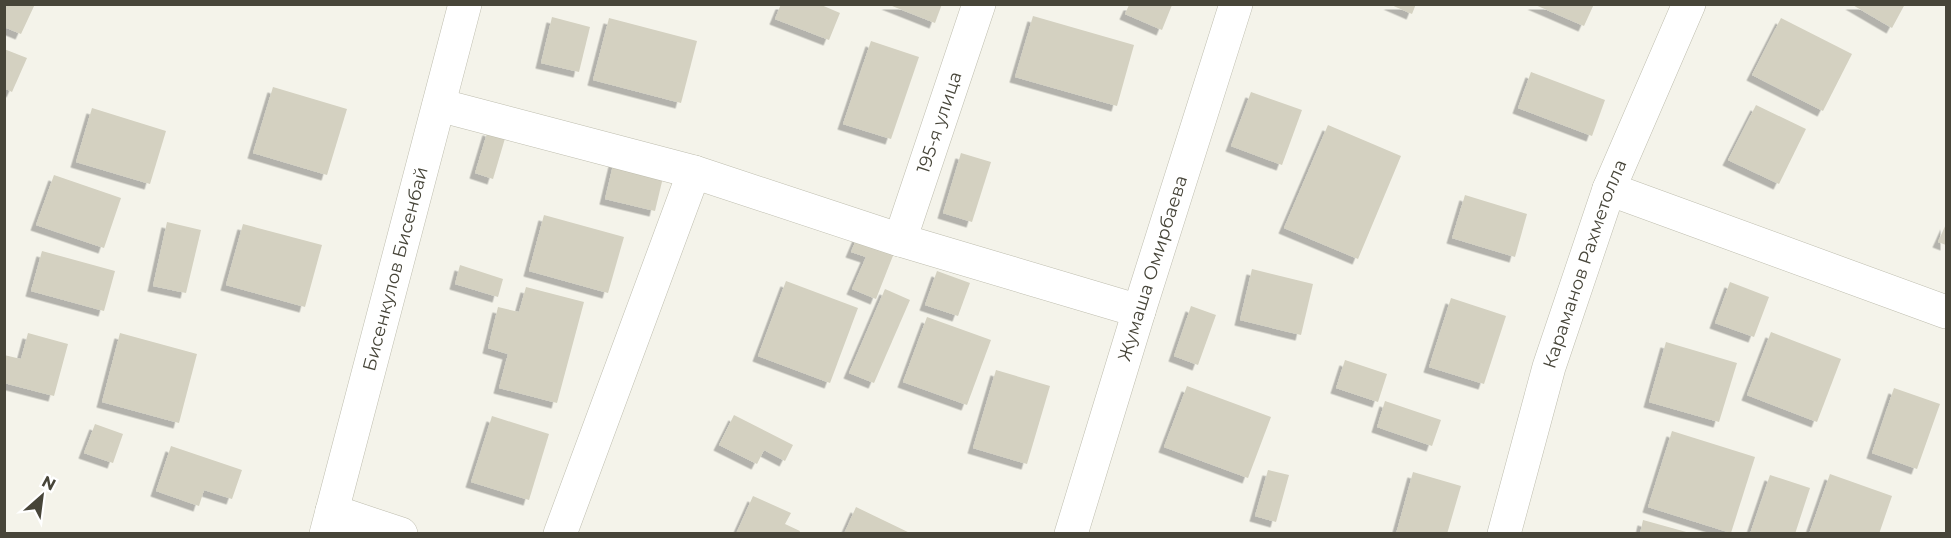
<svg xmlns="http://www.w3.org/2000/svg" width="1951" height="538" font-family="Montserrat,sans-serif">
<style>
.building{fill:#d4d1c1;filter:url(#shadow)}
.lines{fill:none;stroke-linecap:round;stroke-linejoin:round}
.minor-casing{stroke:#bebdae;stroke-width:34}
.minor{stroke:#fff;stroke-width:33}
.labels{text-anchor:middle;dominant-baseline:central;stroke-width:5;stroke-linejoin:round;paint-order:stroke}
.street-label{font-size:18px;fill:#474539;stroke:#fff}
</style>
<defs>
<filter id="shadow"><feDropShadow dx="-5.5" dy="5.5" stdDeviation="0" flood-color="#0004"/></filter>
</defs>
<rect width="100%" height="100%" fill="#f4f3ea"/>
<!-- building -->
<g class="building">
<path d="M4 4H35L21 34 4 27Z"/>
<path d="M781 4H819L840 13 829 40 775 19Z"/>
<path d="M887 4H942L935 23Z"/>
<path d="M1389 4H1416L1412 14Z"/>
<path d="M1533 4H1594L1584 26Z"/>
<path d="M1851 4H1905L1892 28Z"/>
<path d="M1129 5H1172L1162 30 1125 14Z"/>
<path d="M1033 16 1134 45 1117 106 1015 77Z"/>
<path d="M552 17 590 27 579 72 541 63Z"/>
<path d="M609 18 697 41 681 103 593 80Z"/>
<path d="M1781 18 1852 54 1823 111 1752 75Z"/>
<path d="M871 41 919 57 891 139 843 124Z"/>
<path d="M4 49 27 58 12 92 4 88Z"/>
<path d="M1531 72 1605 100 1592 136 1518 108Z"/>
<path d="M273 87 347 109 327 175 253 153Z"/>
<path d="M1251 92 1302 110 1282 165 1231 146Z"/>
<path d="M1756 105 1806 129 1779 184 1728 160Z"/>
<path d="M92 108 166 131 150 184 76 162Z"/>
<path d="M1328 125 1401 156 1358 259 1284 228Z"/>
<path d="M488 130 506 135 493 179 475 173Z"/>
<path d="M961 153 991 162 972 222 943 213Z"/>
<path d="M615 157 665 169 655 211 605 199Z"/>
<path d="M54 175 121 198 104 248 36 225Z"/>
<path d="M1465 195 1527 214 1515 257 1452 238Z"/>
<path d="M544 215 624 237 608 293 529 271Z"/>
<path d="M167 222 201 230 186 293 153 286Z"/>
<path d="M243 224 322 245 305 307 226 285Z"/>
<path d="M1946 224V245L1938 242Z"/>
<path d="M859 233 896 248 876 299 852 289 866 257 851 252Z"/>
<path d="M42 251 115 271 104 311 31 291Z"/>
<path d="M460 265 503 279 498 297 455 284Z"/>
<path d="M1252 269 1313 284 1301 335 1240 320Z"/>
<path d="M937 271 970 283 958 316 925 305Z"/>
<path d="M786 281 858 308 830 383 758 356Z"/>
<path d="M1730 282 1769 297 1754 337 1715 323Z"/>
<path d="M526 287 584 302 557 403 499 388 508 354 488 348 498 307 519 312Z"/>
<path d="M885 289 910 300 874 383 849 373Z"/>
<path d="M1451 298 1506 316 1484 384 1429 367Z"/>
<path d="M1191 306 1216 315 1198 365 1174 356Z"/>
<path d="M927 317 991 340 967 405 903 382Z"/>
<path d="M1771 332 1841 359 1817 422 1747 395Z"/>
<path d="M28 333 68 344 54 396 4 383V355L21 359Z"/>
<path d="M120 333 197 354 179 423 102 402Z"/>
<path d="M1666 342 1737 363 1719 422 1649 402Z"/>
<path d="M1345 360 1387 374 1378 402 1336 388Z"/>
<path d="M996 370 1050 386 1027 464 973 448Z"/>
<path d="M1187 386 1271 417 1248 478 1164 447Z"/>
<path d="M1894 388 1940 404 1917 469 1872 453Z"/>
<path d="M1385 401 1441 420 1432 446 1377 427Z"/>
<path d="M734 415 793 445 785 461 764 450 757 464 719 445Z"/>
<path d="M492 416 549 434 529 500 471 482Z"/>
<path d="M95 424 123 434 113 463 84 453Z"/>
<path d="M1672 431 1755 457 1731 533 1648 507Z"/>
<path d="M171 446 242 470 232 499 204 490 199 506 156 491Z"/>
<path d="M1268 470 1289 475 1276 522 1255 516Z"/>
<path d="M1413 472 1461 486 1447 534H1396Z"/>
<path d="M1830 474 1892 496 1879 534H1809Z"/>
<path d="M1770 475 1810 488 1795 534H1750Z"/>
<path d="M753 496 791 513 785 524 800 531 799 534H736Z"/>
<path d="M856 507 912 534H844Z"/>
<path d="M1643 520 1690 533 1689 534H1640Z"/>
</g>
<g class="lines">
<defs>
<g id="minor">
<path d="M439 105 694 172 900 240 1139 311"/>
<path d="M1609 189 1946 312"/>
<path id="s1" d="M900 240 979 4"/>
<path d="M332 511 401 534"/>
<path id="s2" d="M326 534 465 4"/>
<path d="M560 534 694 172"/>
<path id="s3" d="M1071 534 1139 311 1236 4"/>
<path id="s4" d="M1504 534 1549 367 1609 189 1689 4"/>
</g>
</defs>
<!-- minor casing -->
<use href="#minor" class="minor-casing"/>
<!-- minor -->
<use href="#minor" class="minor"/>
</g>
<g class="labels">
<!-- street labels -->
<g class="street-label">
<text stroke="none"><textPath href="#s1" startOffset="124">195-я улица</textPath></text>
<text stroke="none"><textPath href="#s4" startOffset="282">Караманов Рахметолла</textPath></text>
<text stroke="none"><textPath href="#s2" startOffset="274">Бисенкулов Бисенбай</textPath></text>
<text stroke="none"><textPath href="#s3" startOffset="278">Жумаша Омирбаева</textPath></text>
</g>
</g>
<!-- border -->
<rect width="1951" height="538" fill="none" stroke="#474539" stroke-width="12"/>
<!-- north arrow -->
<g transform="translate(42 496) rotate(28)" stroke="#ffffff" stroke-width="4.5" paint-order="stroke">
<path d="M0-4.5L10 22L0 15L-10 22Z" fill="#474539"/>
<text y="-9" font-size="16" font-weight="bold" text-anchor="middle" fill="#474539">N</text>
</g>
</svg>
